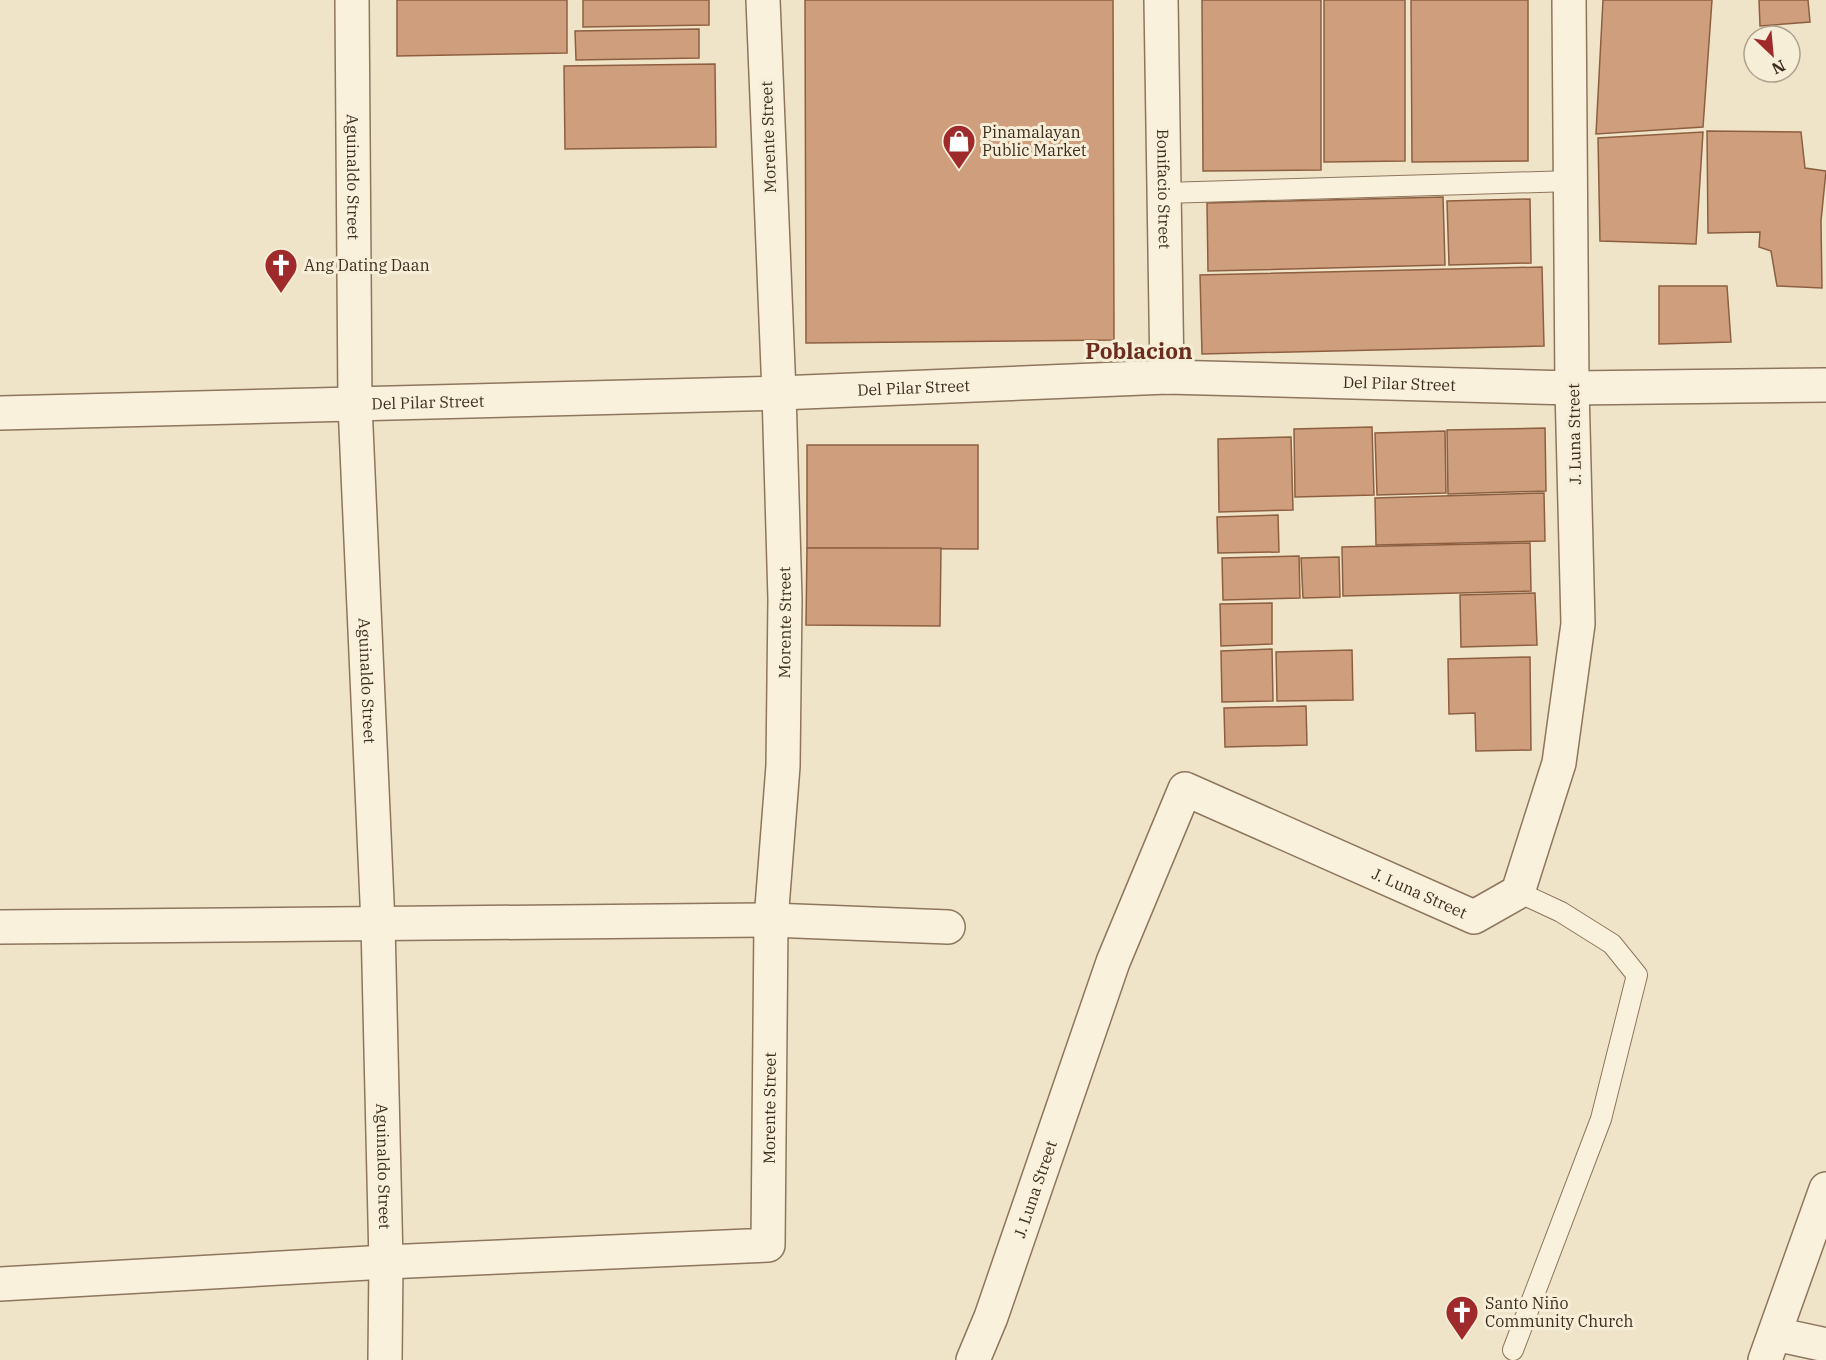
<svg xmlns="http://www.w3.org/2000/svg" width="1826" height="1360" font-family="'IBM Plex Serif',serif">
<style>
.building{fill:#cf9f7d;stroke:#8d5f41;stroke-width:1.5}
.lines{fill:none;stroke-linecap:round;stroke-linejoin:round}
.lane-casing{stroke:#8d765c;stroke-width:22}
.street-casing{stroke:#8d765c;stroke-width:36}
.lane{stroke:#faf1dc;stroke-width:20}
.street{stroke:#faf1dc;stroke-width:33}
.labels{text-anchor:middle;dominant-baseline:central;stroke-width:6;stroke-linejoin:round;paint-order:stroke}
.poi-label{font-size:16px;fill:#3d2e20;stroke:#f7eed8;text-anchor:start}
.street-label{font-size:16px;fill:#3d2e20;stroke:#f7eed8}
.district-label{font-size:22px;font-weight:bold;fill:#6b2e1e;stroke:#f7eed8}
</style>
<rect width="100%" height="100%" fill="#f0e4c8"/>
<!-- building -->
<g class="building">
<path d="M397 0H567V53L397 56Z"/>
<path d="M583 0H709V25L583 27Z"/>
<path d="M805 0H1113L1114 340 806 343Z"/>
<path d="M1202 0H1321V170L1203 171Z"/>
<path d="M1324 0H1405V161L1324 162Z"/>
<path d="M1411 0H1528V161L1412 162Z"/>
<path d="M1603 0H1712L1703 127 1596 134Z"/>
<path d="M1759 0H1808L1810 22 1760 26Z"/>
<path d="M699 29V58L576 60 575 31Z"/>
<path d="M715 64 716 147 565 149 564 66Z"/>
<path d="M1707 131 1801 132 1805 168 1826 171 1821 221 1822 288 1777 286 1771 251 1759 247 1760 232 1708 233Z"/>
<path d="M1703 132 1696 244 1600 241 1598 138Z"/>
<path d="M1443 197 1445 265 1208 271 1207 203Z"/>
<path d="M1530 199 1531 263 1449 265 1447 201Z"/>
<path d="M1542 267 1544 346 1202 354 1200 275Z"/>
<path d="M1659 286H1727L1731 342 1659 344Z"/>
<path d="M1372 427 1374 495 1295 497 1294 429Z"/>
<path d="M1545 428 1546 491 1448 494 1447 430Z"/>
<path d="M1445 431 1446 493 1377 495 1375 433Z"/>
<path d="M1291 437 1293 510 1219 512 1218 439Z"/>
<path d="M807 445H978V549L807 548Z"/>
<path d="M1544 493 1545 541 1376 545 1375 498Z"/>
<path d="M1278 515 1279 552 1218 553 1217 517Z"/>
<path d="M1530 543 1531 591 1343 596 1342 547Z"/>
<path d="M807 548H941L940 626 806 625Z"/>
<path d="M1299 556 1300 598 1223 600 1222 558Z"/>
<path d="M1339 557 1340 597 1303 598 1301 558Z"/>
<path d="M1535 593 1537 645 1461 647 1460 595Z"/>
<path d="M1272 603V644L1221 646 1220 604Z"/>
<path d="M1272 649 1273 701 1222 702 1221 651Z"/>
<path d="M1352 650 1353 700 1277 701 1276 652Z"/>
<path d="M1530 657 1531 750 1476 751 1475 713 1449 714 1448 659Z"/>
<path d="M1306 706 1307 745 1225 747 1224 708Z"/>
</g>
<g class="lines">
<defs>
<g id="lane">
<path d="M1164 193 1571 181"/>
<path d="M1513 1350 1601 1119 1637 975 1612 944 1561 912 1518 892"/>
</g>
<g id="street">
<path id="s1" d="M352 0 355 405 378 924 386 1262 385 1360"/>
<path id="s2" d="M1161 0 1167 377"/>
<path id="s3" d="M0 413 779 393 1167 377 1572 388 1826 385"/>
<path d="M0 927 771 920 948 927"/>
<path id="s4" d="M0 1284 386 1262 768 1245 771 920 783 766 785 599 779 393 763 0"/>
<path d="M1775 1334 1826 1345"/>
<path id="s5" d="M973 1360 991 1317 1113 962 1185 789 1474 917 1518 892 1559 763 1578 624 1572 388 1569 0"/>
<path d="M1765 1360 1826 1189"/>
</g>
</defs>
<!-- lane casing -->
<use href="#lane" class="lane-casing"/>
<!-- street casing -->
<use href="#street" class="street-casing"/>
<!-- lane -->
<use href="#lane" class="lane"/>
<!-- street -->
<use href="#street" class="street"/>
</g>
<!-- icons -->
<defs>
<symbol id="shop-pin" viewBox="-11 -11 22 30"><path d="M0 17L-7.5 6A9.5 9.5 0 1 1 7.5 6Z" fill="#9e2a2b" stroke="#f7eed8"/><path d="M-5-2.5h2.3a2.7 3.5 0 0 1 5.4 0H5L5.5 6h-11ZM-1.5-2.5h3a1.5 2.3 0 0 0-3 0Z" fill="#fff"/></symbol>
<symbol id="church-pin" viewBox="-11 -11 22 30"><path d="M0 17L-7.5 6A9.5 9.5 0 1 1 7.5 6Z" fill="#9e2a2b" stroke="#f7eed8"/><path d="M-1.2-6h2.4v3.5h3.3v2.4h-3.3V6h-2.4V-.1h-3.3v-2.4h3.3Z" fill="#fff"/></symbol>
</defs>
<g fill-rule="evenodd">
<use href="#shop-pin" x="940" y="122" width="38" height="52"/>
<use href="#church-pin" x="262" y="246" width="38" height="52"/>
<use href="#church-pin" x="1443" y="1293" width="38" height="52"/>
</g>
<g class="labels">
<!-- poi labels -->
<g class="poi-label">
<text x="982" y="132">Pinamalayan<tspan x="982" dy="18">Public Market</tspan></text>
<text x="304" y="265">Ang Dating Daan</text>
<text x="1485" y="1303">Santo Niño<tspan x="1485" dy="18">Community Church</tspan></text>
</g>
<!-- street labels -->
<g class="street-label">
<text transform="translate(768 137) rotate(-92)">Morente Street</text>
<text stroke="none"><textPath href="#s1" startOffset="177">Aguinaldo Street</textPath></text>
<text stroke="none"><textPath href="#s2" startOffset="189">Bonifacio Street</textPath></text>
<text stroke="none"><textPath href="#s3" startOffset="1400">Del Pilar Street</textPath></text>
<text stroke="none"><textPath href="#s3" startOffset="914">Del Pilar Street</textPath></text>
<text stroke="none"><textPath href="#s3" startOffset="428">Del Pilar Street</textPath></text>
<text transform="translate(1574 434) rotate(-91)">J. Luna Street</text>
<text stroke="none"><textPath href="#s4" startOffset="1392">Morente Street</textPath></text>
<text stroke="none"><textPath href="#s1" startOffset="681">Aguinaldo Street</textPath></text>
<text stroke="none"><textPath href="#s5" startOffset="866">J. Luna Street</textPath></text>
<text stroke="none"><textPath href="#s4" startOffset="906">Morente Street</textPath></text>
<text stroke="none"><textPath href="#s1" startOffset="1167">Aguinaldo Street</textPath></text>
<text stroke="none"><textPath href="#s5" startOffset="182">J. Luna Street</textPath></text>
</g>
<!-- district labels -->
<g class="district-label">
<text x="1139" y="350">Poblacion</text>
</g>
</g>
<!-- north arrow -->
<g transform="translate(1772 54) rotate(154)"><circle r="28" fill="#f7eed8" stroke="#ada18e" stroke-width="1.5"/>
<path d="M0-4.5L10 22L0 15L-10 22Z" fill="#9e2a2b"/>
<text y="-9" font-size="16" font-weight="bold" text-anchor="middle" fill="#3d2e20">N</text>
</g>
</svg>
